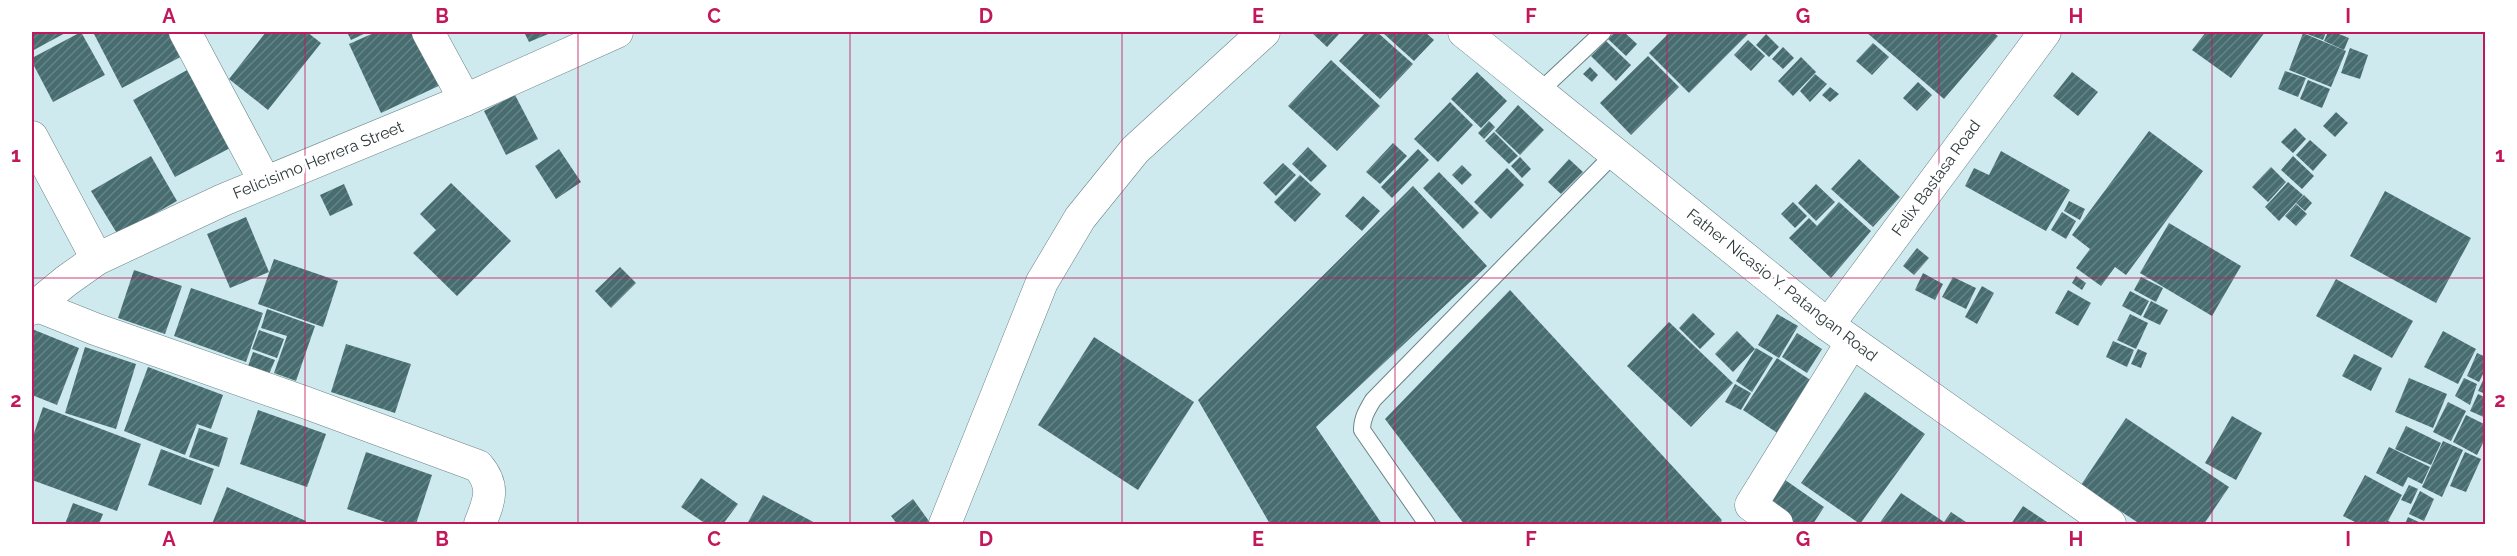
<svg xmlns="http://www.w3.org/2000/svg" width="2517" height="556" font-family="Raleway,sans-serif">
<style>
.building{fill:url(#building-hatch)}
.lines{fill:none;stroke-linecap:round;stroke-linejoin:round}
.service-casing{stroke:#6a8487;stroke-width:18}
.minor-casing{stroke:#6a8487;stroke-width:33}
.service{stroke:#fff;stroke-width:16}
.minor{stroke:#fff;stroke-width:32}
.grid{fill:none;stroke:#c2185b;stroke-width:1.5;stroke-opacity:0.55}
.labels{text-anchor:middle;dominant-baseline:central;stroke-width:6;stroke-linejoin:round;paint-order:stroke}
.street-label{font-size:16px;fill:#2f3a3b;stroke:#fff}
.neatline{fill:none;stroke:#c2185b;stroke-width:2}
.grid-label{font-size:20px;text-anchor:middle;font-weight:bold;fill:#c2185b}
</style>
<defs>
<pattern id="building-hatch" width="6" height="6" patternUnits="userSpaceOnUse" patternTransform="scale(1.5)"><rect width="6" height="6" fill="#486d71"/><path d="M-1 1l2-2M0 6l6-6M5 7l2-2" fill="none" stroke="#668386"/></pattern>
</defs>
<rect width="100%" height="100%" fill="#ceeaee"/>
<!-- building -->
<g class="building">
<path d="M32 32H67L32 51Z"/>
<path d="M81 32 105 75 53 102 32 62V58Z"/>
<path d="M98 32H177L188 53 122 88 94 34Z"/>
<path d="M266 32H307L321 43 268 110 229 79Z"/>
<path d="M347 32H368L351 40Z"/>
<path d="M376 32H424L447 82 381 113 349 44Z"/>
<path d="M524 32H553L529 42Z"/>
<path d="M1311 32H1337L1339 34 1327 47Z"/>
<path d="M1366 32H1377L1413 64 1380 99 1339 61Z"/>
<path d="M1384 32H1425L1434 40 1414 61 1383 33Z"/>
<path d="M1615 32H1624L1637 44 1626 56 1608 39Z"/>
<path d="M1670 32H1750L1689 93 1649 53Z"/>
<path d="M1866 32H1992L1998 36 1944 99Z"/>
<path d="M2206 32H2265L2231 78 2192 50Z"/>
<path d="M2302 32H2326L2323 40Z"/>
<path d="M2328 32H2334L2349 38 2344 50 2324 41Z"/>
<path d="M2303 33 2346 51 2331 87 2289 70Z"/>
<path d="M1766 34 1779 47 1769 57 1756 45Z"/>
<path d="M1748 40 1765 56 1751 71 1734 55Z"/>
<path d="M1606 41 1631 65 1616 81 1591 56Z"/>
<path d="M1873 43 1889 57 1872 75 1856 61Z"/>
<path d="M1783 47 1794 58 1783 69 1772 59Z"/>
<path d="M2350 48 2368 55 2360 79 2341 73Z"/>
<path d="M1648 56 1679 87 1631 135 1600 103Z"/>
<path d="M1801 57 1816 72 1793 96 1778 81Z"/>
<path d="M1331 60 1380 106 1337 151 1288 106Z"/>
<path d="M1590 67 1598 75 1592 82 1583 74Z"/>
<path d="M189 69 232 147 175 177 133 100Z"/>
<path d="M2285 71 2306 78 2298 97 2278 89Z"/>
<path d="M1477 72 1507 101 1481 128 1451 99Z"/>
<path d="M2072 72 2098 92 2078 116 2053 96Z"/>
<path d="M1815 74 1827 84 1810 102 1800 91Z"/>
<path d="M2308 80 2330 89 2322 108 2300 99Z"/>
<path d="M1918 82 1932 95 1917 111 1903 98Z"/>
<path d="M1830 87 1839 94 1830 102 1822 95Z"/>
<path d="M515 95 538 139 506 155 484 111Z"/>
<path d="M1450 102 1473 125 1438 162 1414 139Z"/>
<path d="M1518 105 1544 130 1520 155 1495 131Z"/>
<path d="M2336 112 2348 123 2335 137 2323 126Z"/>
<path d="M1489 121 1495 127 1484 139 1478 133Z"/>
<path d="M2295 128 2306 139 2293 153 2281 142Z"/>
<path d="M2149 131 2203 171 2126 275 2115 267 2101 286 2076 268 2090 249 2072 235Z"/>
<path d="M1494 132 1518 156 1509 164 1485 141Z"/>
<path d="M2310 140 2327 155 2313 171 2296 155Z"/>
<path d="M1393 143 1407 156 1380 184 1366 172Z"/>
<path d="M1308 147 1327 166 1311 182 1292 164Z"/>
<path d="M559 149 581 182 556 199 535 166Z"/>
<path d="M1418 149 1429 160 1392 198 1381 187Z"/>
<path d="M2001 151 2070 190 2046 231 1965 186 1974 168 1989 175Z"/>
<path d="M151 156 177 201 118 235 91 191Z"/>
<path d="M2293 156 2314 176 2302 189 2281 170Z"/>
<path d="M1520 157 1531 169 1522 178 1511 166Z"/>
<path d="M1569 159 1583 172 1561 194 1548 182Z"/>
<path d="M1859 159 1900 197 1873 227 1831 189Z"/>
<path d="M1283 163 1296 175 1276 196 1263 183Z"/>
<path d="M1462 165 1472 175 1462 185 1452 175Z"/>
<path d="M2271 167 2286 182 2268 202 2252 187Z"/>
<path d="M1507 168 1524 185 1491 219 1474 202Z"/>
<path d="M1439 172 1479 213 1463 229 1423 188Z"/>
<path d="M1300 175 1321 194 1295 222 1274 202Z"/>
<path d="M2288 182 2303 195 2279 221 2265 207Z"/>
<path d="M451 183 511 241 457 296 413 253 436 230 420 214Z"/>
<path d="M344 184 353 205 330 216 320 195Z"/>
<path d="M1816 184 1835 202 1816 221 1798 203Z"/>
<path d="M1413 186 1487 266 1316 427 1382 524H1270L1198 400Z"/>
<path d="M2385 191 2471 238 2436 303 2350 256Z"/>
<path d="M2304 195 2312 203 2305 211 2296 203Z"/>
<path d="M1363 196 1380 211 1362 231 1345 216Z"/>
<path d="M2069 201 2085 209 2080 220 2064 211Z"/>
<path d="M1793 202 1807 216 1795 228 1781 214Z"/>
<path d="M1839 202 1871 231 1831 278 1789 238 1809 218 1817 226Z"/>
<path d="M2296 204 2307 214 2296 226 2285 216Z"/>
<path d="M2062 212 2076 221 2066 239 2051 230Z"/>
<path d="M246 217 269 272 230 288 207 234Z"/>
<path d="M2169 223 2241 266 2212 316 2140 273Z"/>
<path d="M1917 248 1929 258 1914 275 1903 266Z"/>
<path d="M274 259 338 281 323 327 258 304Z"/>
<path d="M620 267 636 283 611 308 595 291Z"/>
<path d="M134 270 182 286 165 334 118 318Z"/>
<path d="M1923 273 1943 284 1935 300 1915 290Z"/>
<path d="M2076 276 2086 283 2082 290 2072 283Z"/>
<path d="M1953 277 1976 288 1966 309 1942 297Z"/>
<path d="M2141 277 2163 288 2156 302 2134 290Z"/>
<path d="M2336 279 2413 321 2392 358 2316 316Z"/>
<path d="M1982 286 1994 293 1977 324 1965 317Z"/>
<path d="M191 288 263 313 246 362 174 336Z"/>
<path d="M1510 290 1722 520 1720 524H1464L1385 419Z"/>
<path d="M2068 290 2091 303 2078 326 2055 313Z"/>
<path d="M2130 291 2149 301 2141 316 2122 306Z"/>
<path d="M2151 301 2168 310 2160 325 2143 317Z"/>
<path d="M267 309 315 326 296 381 274 373 287 336 261 328Z"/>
<path d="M1693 313 1715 334 1700 349 1679 328Z"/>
<path d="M1777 314 1798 326 1779 358 1758 345Z"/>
<path d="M2130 314 2148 323 2136 349 2117 340Z"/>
<path d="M1669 322 1733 383 1691 427 1627 366Z"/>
<path d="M32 329 79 348 57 405 32 395Z"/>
<path d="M259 330 284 339 277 358 252 349Z"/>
<path d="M1737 331 1755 349 1733 372 1715 354Z"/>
<path d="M2443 331 2476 349 2458 384 2424 367Z"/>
<path d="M1797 333 1822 349 1807 373 1782 357Z"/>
<path d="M1094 337 1194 402 1138 490 1038 425Z"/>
<path d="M2113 341 2134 350 2127 367 2106 357Z"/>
<path d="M346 344 411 364 395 413 331 392Z"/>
<path d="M85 347 136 364 116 429 65 413Z"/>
<path d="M1756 348 1773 358 1752 392 1736 381Z"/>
<path d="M2138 349 2147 353 2141 368 2131 364Z"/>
<path d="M253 352 275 360 269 374 248 366Z"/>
<path d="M2477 353 2486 357V368L2479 382 2467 376Z"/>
<path d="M2354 354 2382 368 2371 391 2342 376Z"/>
<path d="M1777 358 1815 383 1782 436 1743 410Z"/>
<path d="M148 367 223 395 211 429 197 424 185 455 124 431Z"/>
<path d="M2486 374V394L2478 391Z"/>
<path d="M2409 378 2447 394 2433 428 2395 412Z"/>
<path d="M2464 378 2477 384 2470 405 2455 396Z"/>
<path d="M1735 384 1751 393 1741 410 1725 402Z"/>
<path d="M1865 392 1925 434 1860 524 1801 483Z"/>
<path d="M2478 394 2486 398V418L2470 411Z"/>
<path d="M2448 402 2466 411 2451 441 2433 432Z"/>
<path d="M43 407 141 444 117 511 32 480V439Z"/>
<path d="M258 410 326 434 307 487 240 464Z"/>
<path d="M2466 415 2486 425V437L2477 455 2453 442Z"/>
<path d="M2232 416 2262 433 2236 480 2205 463Z"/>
<path d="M2126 418 2229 487 2204 524H2140L2081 485Z"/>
<path d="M2406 426 2441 443 2431 465 2395 449Z"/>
<path d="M199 428 228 438 219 467 189 457Z"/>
<path d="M2443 441 2463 450 2442 497 2422 487Z"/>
<path d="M2389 447 2430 467 2422 484 2408 477 2403 487 2376 473Z"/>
<path d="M161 449 214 469 201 505 148 485Z"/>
<path d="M366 452 432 475 416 524H391L347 509Z"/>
<path d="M2465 452 2481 459 2466 492 2450 486Z"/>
<path d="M1778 475 1824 507 1813 524H1795L1761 501Z"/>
<path d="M2365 475 2402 495 2388 521 2396 524H2359L2343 516Z"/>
<path d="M701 478 738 504 723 524H706L681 507Z"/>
<path d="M2409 485 2418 489 2411 504 2401 500Z"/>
<path d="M227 487 306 521 305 524H212Z"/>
<path d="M2420 491 2434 499 2424 521 2409 514Z"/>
<path d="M1901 493 1944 522 1951 512 1969 524H1879Z"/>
<path d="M763 495 817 524H747Z"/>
<path d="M913 499 931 524H897L891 516Z"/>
<path d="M73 503 103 514 99 524H65Z"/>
<path d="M2023 506 2050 524H2011Z"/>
<path d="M2408 517 2423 524H2405Z"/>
</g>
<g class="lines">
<defs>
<g id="service">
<path d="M1540 91 1603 32"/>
<path d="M1427 524 1362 430C1362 418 1367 410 1373 400L1615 153"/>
</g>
<g id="minor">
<path d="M185 32 265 182"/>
<path d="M428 32 465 100"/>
<path d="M1464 32 1828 325 2110 524"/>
<path d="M32 137 97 259"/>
<path d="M35 305 95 329 304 402 478 466C496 487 489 501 480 524"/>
<path d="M32 309 66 281 97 259 223 200 465 100 617 32"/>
<path d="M1828 325 2045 32"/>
<path d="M945 524 1042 282 1080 218 1135 150 1264 32"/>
<path d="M1777 524 1751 505 1852 342"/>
</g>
</defs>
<!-- service casing -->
<use href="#service" class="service-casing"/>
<!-- minor casing -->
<use href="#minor" class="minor-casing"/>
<!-- service -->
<use href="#service" class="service"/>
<!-- minor -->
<use href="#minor" class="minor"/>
</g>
<!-- grid -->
<path class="grid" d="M305 32V524M578 32V524M850 32V524M1122 32V524M1395 32V524M1667 32V524M1939 32V524M2212 32V524M32 278H2486"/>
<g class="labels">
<!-- street labels -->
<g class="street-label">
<text transform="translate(318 160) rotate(-22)">Felicisimo Herrera Street</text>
<text transform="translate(1936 178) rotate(-54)">Felix Bastasa Road</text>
<text transform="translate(1782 285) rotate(38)">Father Nicasio Y. Patangan Road</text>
</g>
</g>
<!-- border -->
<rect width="2517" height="556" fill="none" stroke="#ffffff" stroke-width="66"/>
<rect x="33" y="33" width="2451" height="490" class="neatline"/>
<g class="grid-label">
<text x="169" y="23">A</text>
<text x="442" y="23">B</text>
<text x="714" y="23">C</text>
<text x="986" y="23">D</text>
<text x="1258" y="23">E</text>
<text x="1531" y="23">F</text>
<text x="1803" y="23">G</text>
<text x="2076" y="23">H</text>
<text x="2348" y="23">I</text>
<text x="16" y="162">1</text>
<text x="2500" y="162">1</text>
<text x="16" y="407">2</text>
<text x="2500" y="407">2</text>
<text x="169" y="546">A</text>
<text x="442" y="546">B</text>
<text x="714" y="546">C</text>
<text x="986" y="546">D</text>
<text x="1258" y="546">E</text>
<text x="1531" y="546">F</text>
<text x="1803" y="546">G</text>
<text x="2076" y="546">H</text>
<text x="2348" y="546">I</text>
</g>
</svg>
